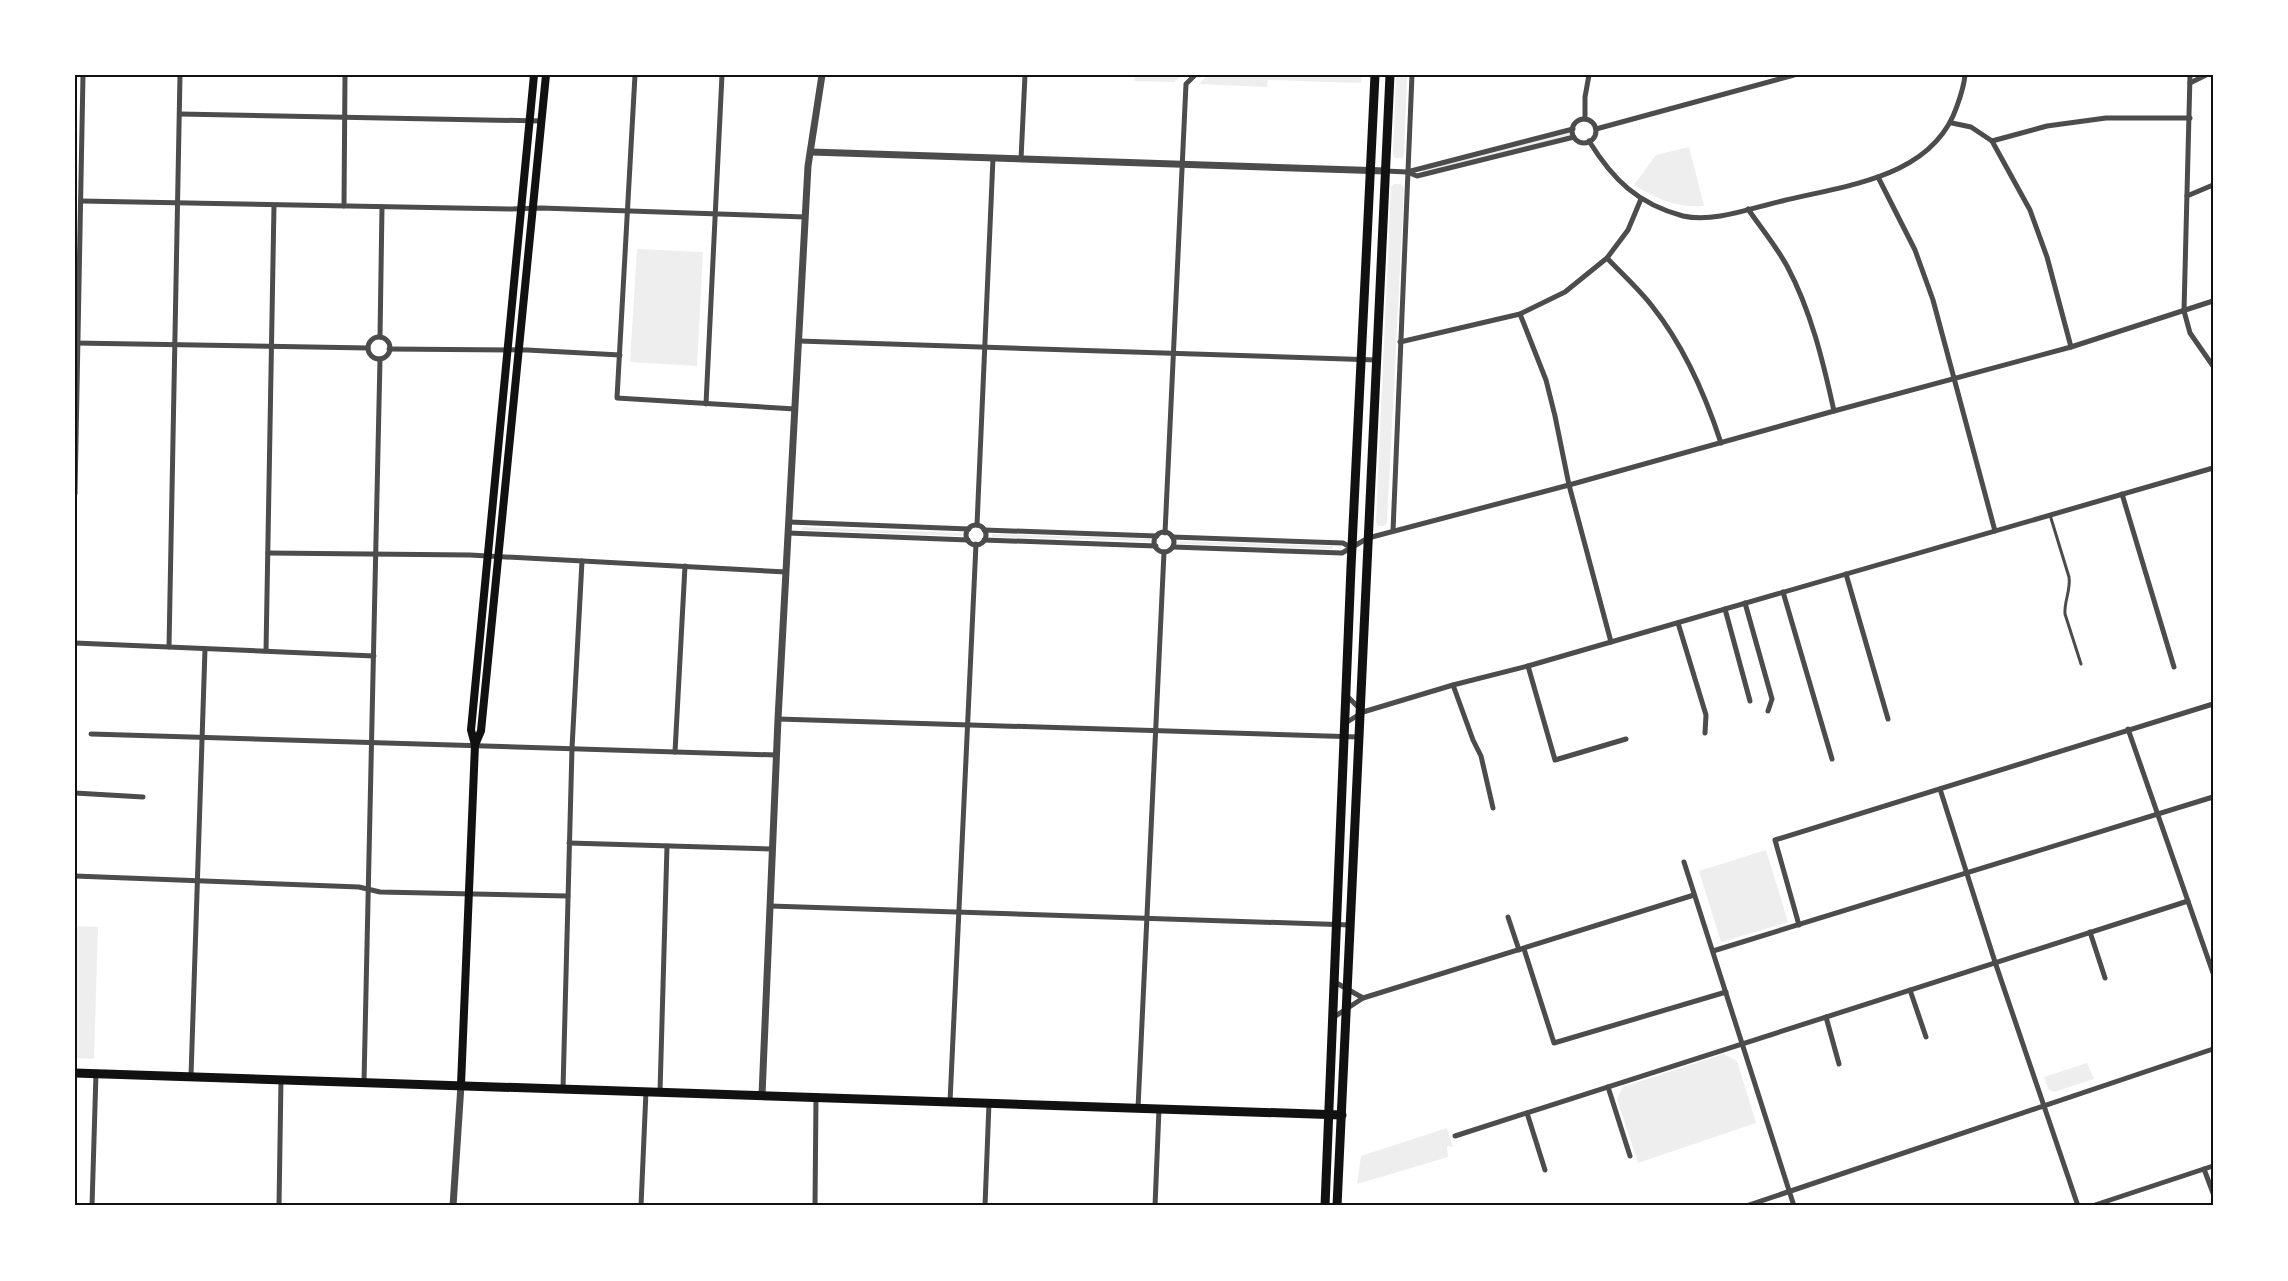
<svg xmlns="http://www.w3.org/2000/svg" width="2288" height="1281" font-family="'Fira Sans Condensed',sans-serif">
<style>
.green{fill:#eee}
.lines{fill:none;stroke-linecap:round;stroke-linejoin:round}
.service{stroke:#4c4c4c;stroke-width:3}
.minor{stroke:#4c4c4c;stroke-width:5}
.tertiary{stroke:#4c4c4c;stroke-width:7}
.secondary{stroke:#111;stroke-width:8}
.primary{stroke:#111;stroke-width:9}
.neatline{fill:none;stroke:#111;stroke-width:2}
</style>
<rect width="100%" height="100%" fill="#fff"/>
<!-- green -->
<g class="green">
<path d="M1135 75H1182L1174 82 1134 81Z"/>
<path d="M1208 75H1362L1361 83 1268 80 1267 87 1199 84Z"/>
<path d="M1396 75H1407L1404 155 1402 158H1395L1393 155Z"/>
<path d="M1569 132 1570 135 1423 173 1422 169Z"/>
<path d="M1689 147 1704 206C1678 208 1656 199 1634 185L1656 155Z"/>
<path d="M1394 184H1401L1404 188 1387 523 1384 526H1378L1376 522 1391 187Z"/>
<path d="M637 249 703 252 697 366 630 362Z"/>
<path d="M802 527 962 533V534L961 536 802 530Z"/>
<path d="M992 534 1150 539V541L992 537Z"/>
<path d="M1180 541 1333 546V547L1332 549 1180 544Z"/>
<path d="M1766 850 1788 922 1721 942 1699 871Z"/>
<path d="M75 926 98 927 94 1059 75 1058Z"/>
<path d="M1724 1054 1737 1061 1756 1123 1638 1163 1617 1099 1623 1087Z"/>
<path d="M2087 1063 2094 1079 2054 1092 2048 1089 2044 1077Z"/>
<path d="M1447 1128 1453 1147 1447 1146 1448 1157 1357 1184 1361 1156Z"/>
</g>
<g class="lines">
<!-- service -->
<path class="service" d="M2050 515 2069 577C2071 590 2064 601 2065 614L2081 664"/>
<!-- minor -->
<g class="minor">
<path d="M635 75 617 398 795 409"/>
<path d="M2190 75 2184 311 2190 333 2213 366"/>
<path d="M2190 83 2206 75"/>
<path d="M180 114 542 121"/>
<path d="M1585 119V97L1589 75"/>
<circle cx="1584" cy="131" r="12"/>
<path d="M1952 123 1971 127 1992 141 2047 126 2106 118H2190"/>
<path d="M1596 129 1794 75"/>
<path d="M1589 141C1613 180 1638 204 1683 216 1714 223 1751 208 1782 201 1846 185 1933 178 1957 106 1961 95 1964 86 1965 75"/>
<path d="M1992 141 2030 210 2047 257 2071 347"/>
<path d="M1021 159 1025 75"/>
<path d="M1386 171 1407 172 1417 176 1574 137"/>
<path d="M1407 172 1573 129"/>
<path d="M1878 177 1915 250 1933 300 1995 531"/>
<path d="M2187 196 2213 185"/>
<path d="M81 201 511 209 541 208 805 217"/>
<path d="M344 206 345 75"/>
<path d="M1748 209C1761 228 1776 246 1787 266 1811 311 1823 361 1834 411"/>
<path d="M1607 258C1622 274 1639 289 1652 306 1684 346 1705 394 1721 443"/>
<path d="M1520 314 1546 380 1555 416 1569 485 1611 642"/>
<path d="M380 337 382 207"/>
<circle cx="379" cy="348" r="11"/>
<path d="M799 341 1376 360"/>
<path d="M1400 342 1520 314 1565 292 1607 258 1628 230 1641 199"/>
<path d="M75 343 368 348"/>
<path d="M389 349 527 350 620 355"/>
<path d="M706 404 722 75"/>
<path d="M75 494 83 75"/>
<path d="M2122 494 2174 667"/>
<path d="M789 522 969 529"/>
<path d="M977 525 993 158"/>
<circle cx="976" cy="535" r="10"/>
<path d="M984 530 1157 536"/>
<path d="M1393 531 1412 75"/>
<circle cx="1164" cy="542" r="10"/>
<path d="M788 533 968 540"/>
<path d="M1165 533 1186 84 1195 75"/>
<path d="M1172 537 1343 543 1352 548"/>
<path d="M984 540 1156 546"/>
<path d="M1173 547 1342 553 1368 538 1569 485 1834 411 2071 347 2213 301"/>
<path d="M268 553 470 555 786 572"/>
<path d="M1846 574 1888 719"/>
<path d="M1783 592 1832 759"/>
<path d="M1745 603 1772 699 1768 711"/>
<path d="M1725 609 1750 701"/>
<path d="M1678 623 1706 715 1705 733"/>
<path d="M75 643 374 656"/>
<path d="M169 647 180 75"/>
<path d="M266 651 274 205"/>
<path d="M1528 666 1555 760 1626 739"/>
<path d="M1453 685 1473 740 1481 756 1493 808"/>
<path d="M1345 694 1360 709"/>
<path d="M778 719 1359 737"/>
<path d="M1344 724 1363 712 1453 685 1528 666 2213 468"/>
<path d="M2128 729 2213 973"/>
<path d="M91 734 776 755"/>
<path d="M675 752 685 566"/>
<path d="M1940 789 1995 962 2078 1206"/>
<path d="M75 793 143 797"/>
<path d="M569 843 772 849"/>
<path d="M1684 862 1794 1206"/>
<path d="M75 876 359 887 380 892 568 896"/>
<path d="M770 906 1351 925"/>
<path d="M1508 917 1519 950"/>
<path d="M1799 925 1775 840 2213 704"/>
<path d="M2090 932 2105 978"/>
<path d="M1524 949 1554 1043 1726 992"/>
<path d="M1713 951 2213 797"/>
<path d="M1333 981 1363 998"/>
<path d="M1910 990 1926 1037"/>
<path d="M1334 1017 1363 998 1694 895"/>
<path d="M1826 1017 1839 1064"/>
<path d="M191 1076 205 649"/>
<path d="M364 1082 380 359"/>
<path d="M1608 1087 1630 1156"/>
<path d="M563 1089 572 748 582 561"/>
<path d="M660 1092 667 846"/>
<path d="M950 1102 976 544"/>
<path d="M1138 1108 1164 552"/>
<path d="M1527 1113 1545 1170"/>
<path d="M1455 1136 2188 901"/>
<path d="M2204 1169 2213 1193"/>
<path d="M92 1206 96 1073"/>
<path d="M279 1206 281 1079"/>
<path d="M641 1206 646 1091"/>
<path d="M815 1206 816 1097"/>
<path d="M985 1206 989 1103"/>
<path d="M1155 1206 1159 1109"/>
<path d="M1746 1206 2213 1049"/>
<path d="M2092 1206 2213 1166"/>
</g>
<!-- tertiary -->
<g class="tertiary">
<path d="M811 152 1386 171"/>
<path d="M762 1095 778 719 808 166 822 75"/>
<path d="M453 1206 461 1085"/>
</g>
<!-- secondary -->
<g class="secondary">
<path d="M475 745 481 731 546 75"/>
<path d="M461 1085 475 745 471 730 534 75"/>
</g>
<!-- primary -->
<g class="primary">
<path d="M75 1073 1342 1115"/>
<path d="M1325 1206 1351 567 1375 75"/>
<path d="M1337 1206 1390 75"/>
</g>
</g>
<!-- border -->
<rect width="2288" height="1281" fill="none" stroke="#ffffff" stroke-width="153"/>
<rect x="76" y="76" width="2136" height="1128" class="neatline"/>
</svg>
